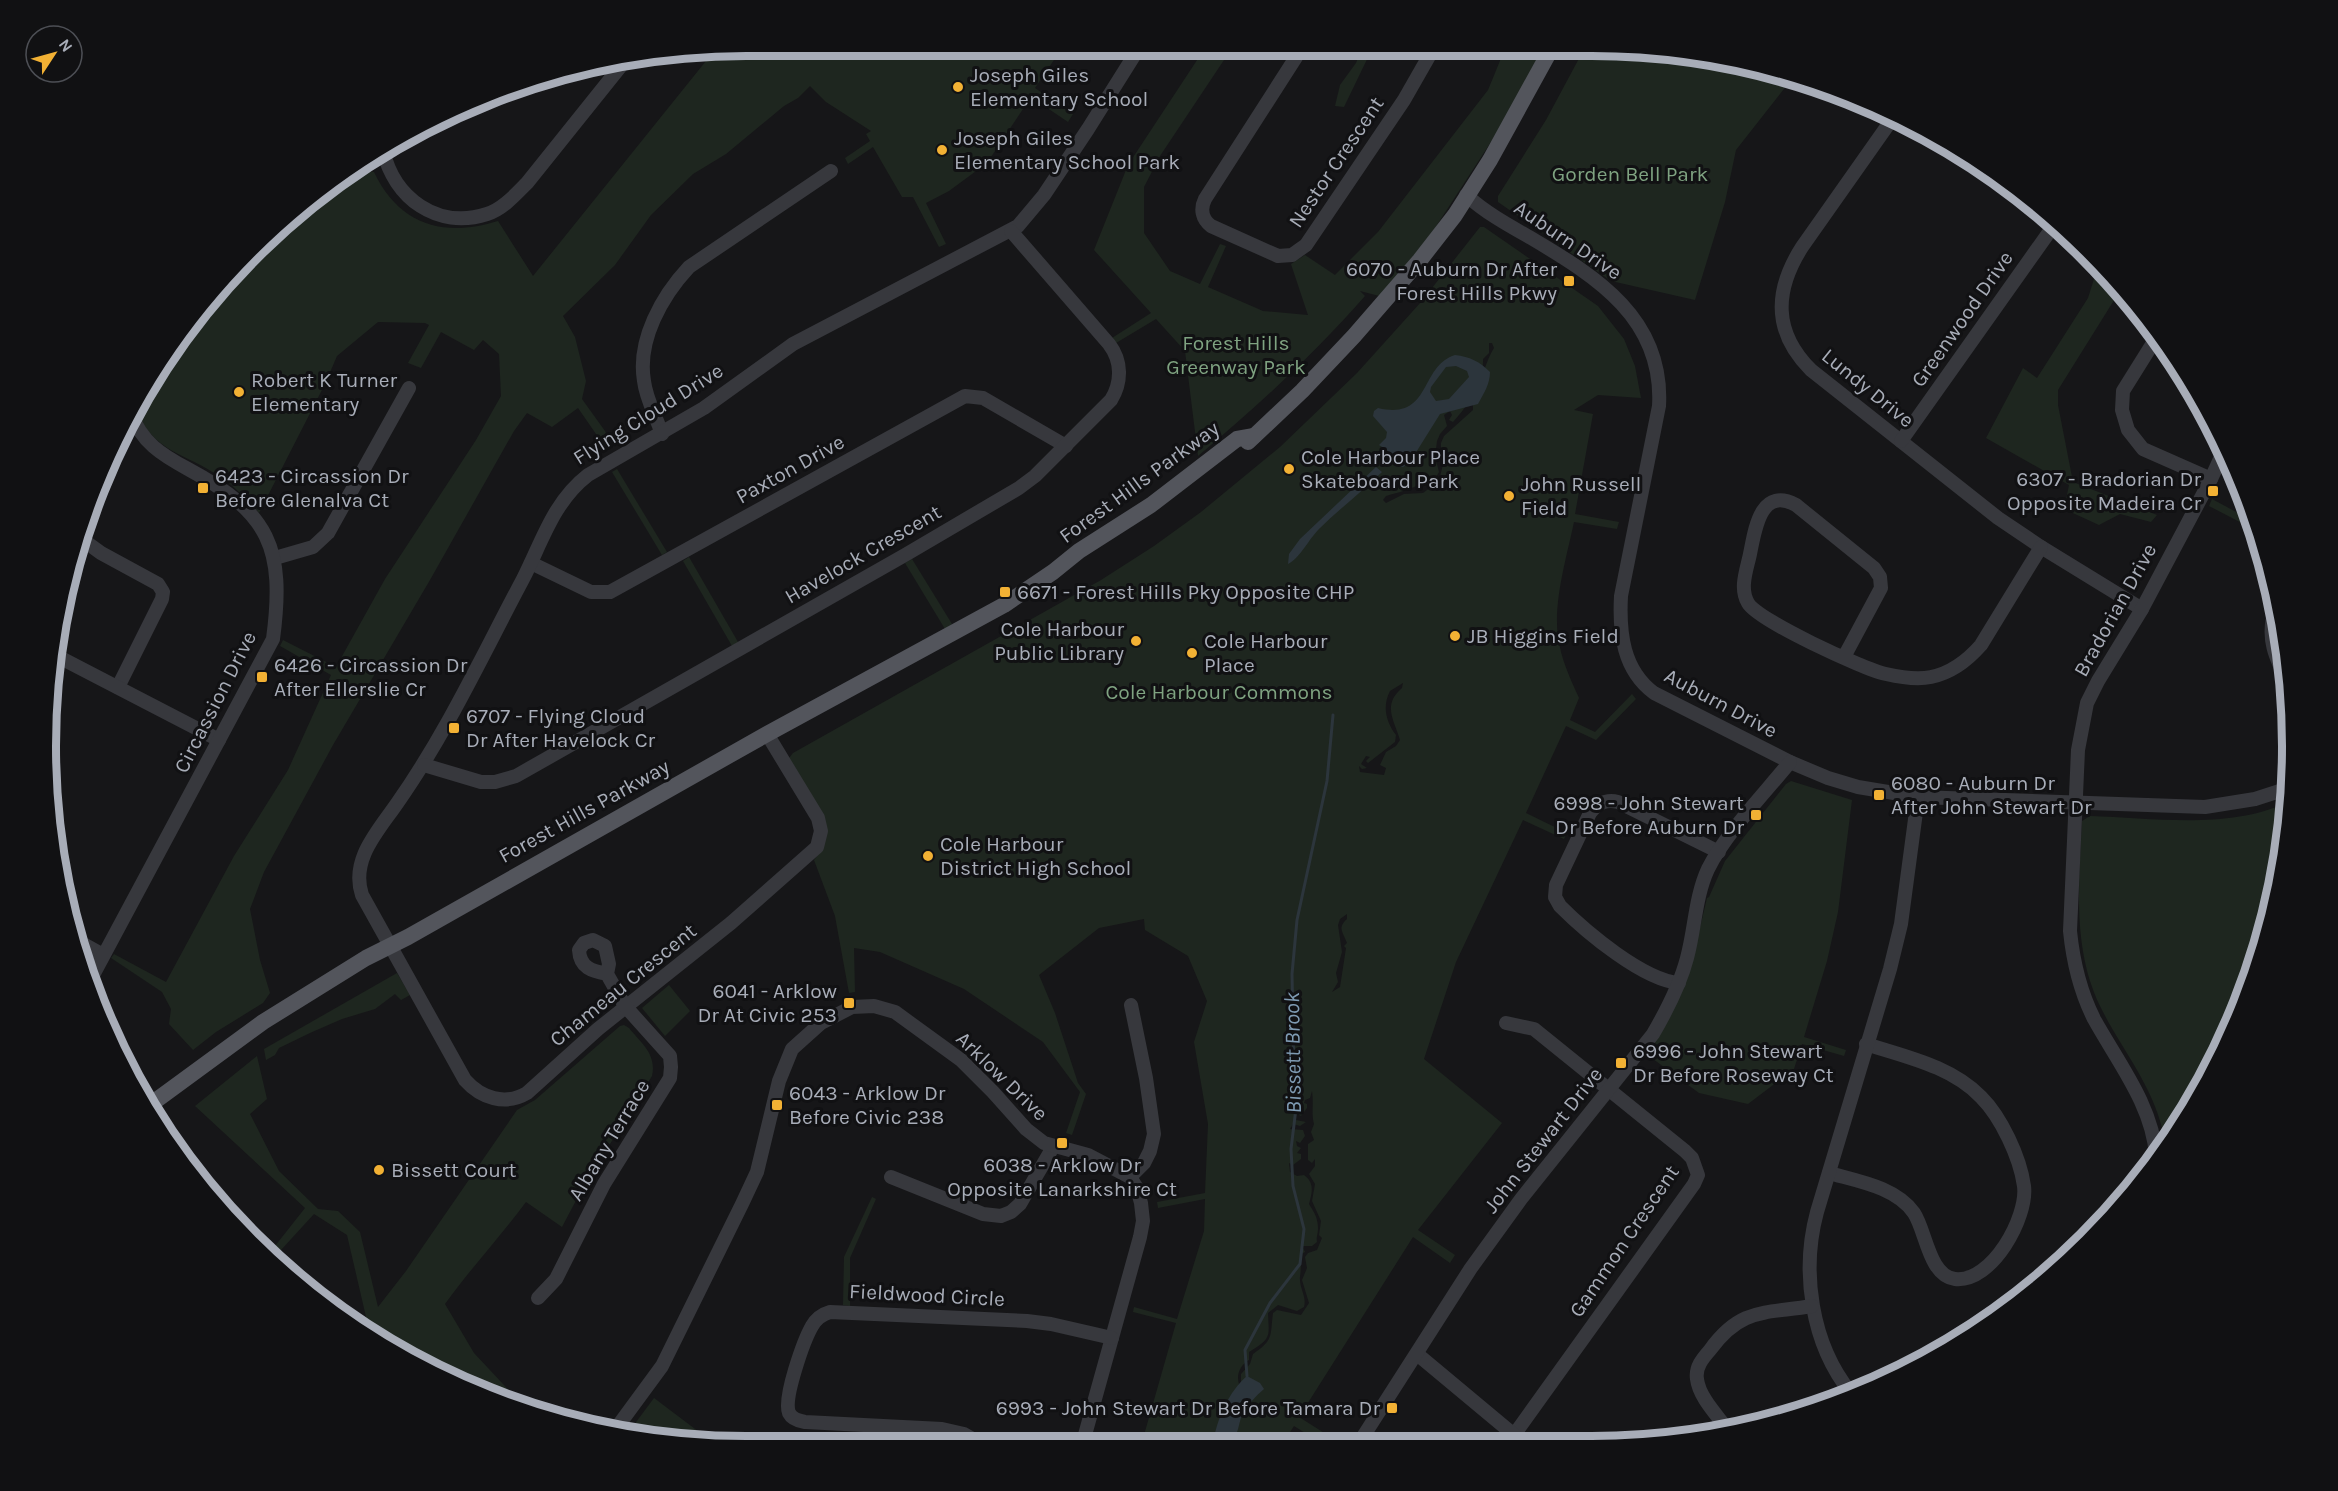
<svg xmlns="http://www.w3.org/2000/svg" width="2338" height="1491" font-family="Karla,sans-serif">
<style>
.green{fill:#1e261f;fill-rule:evenodd}
.water{fill:#2c353c;fill-rule:evenodd}
.lines{fill:none;stroke-linecap:round;stroke-linejoin:round}
.stream{stroke:#2c353c;stroke-width:3}
.minor{stroke:#37383d;stroke-width:14}
.major{stroke:#53555c;stroke-width:16}
.poi-dot{fill:#f2b134;stroke:#111113;stroke-width:2}
.labels{text-anchor:middle;dominant-baseline:central;stroke-width:6;stroke-linejoin:round;paint-order:stroke}
.poi-label{font-size:21px;fill:#a8adb8;stroke:#111113;text-anchor:start}
.street-label{font-size:21px;fill:#a8adb8;stroke:#111113}
.park-label{font-size:21px;fill:#7fa381;stroke:#111113}
.water-label{font-size:22px;font-style:italic;fill:#7f9bb3;stroke:#111113}
.rim{fill:none;stroke:#a8adb8;stroke-width:8}
</style>
<rect width="100%" height="100%" fill="#161618"/>
<!-- green -->
<g class="green">
<path d="M714 51H1060L1035 88 1073 114 1068 122 1031 97 987 163 949 191 926 203 946 244 939 247 913 197H902L873 147 848 164 845 158 870 141 866 134 871 131 826 102 810 86 798 98 784 106 726 154 693 174 651 215 615 265 563 316 575 337 586 381 582 399 605 431 611 443 605 447 578 408 552 427 527 413 514 431 430 580 333 745 264 872 250 909 260 960 270 993 263 1003 216 1032 193 1050 169 1024 171 1009 162 992 111 958 114 954 166 982 234 856 288 770 331 675 280 646 283 640 336 667 385 579 476 440 501 396 499 354 483 340 474 350 441 332 421 368 408 363 429 325 425 323 378 322 337 356 325 384 259 513C248 500 235 487 222 478 185 452 154 454 134 407L139 396 190 319 283 219 349 169 374 172C399 225 444 238 498 221L533 276Z"/>
<path d="M1203 51H1230L1160 156 1144 187V233L1170 271 1200 284 1220 244 1226 246 1208 287 1263 311 1308 315 1291 264 1305 255 1335 275 1378 232 1488 90 1504 51H1547L1541 65 1422 248 1383 297 1360 291 1365 296C1314 354 1258 406 1198 456L1185 351 1156 319 1116 343 1112 338 1151 313 1094 250 1128 165Z"/>
<path d="M1361 51H1371L1344 107 1335 106 1340 85 1356 63Z"/>
<path d="M1583 51H1684L1791 80 1736 150 1725 202 1695 300 1611 281 1498 202V196L1546 120Z"/>
<path d="M1480 227H1484L1598 306 1624 339 1635 366 1641 398 1598 395 1574 410 1593 414 1575 514 1619 522 1617 529 1574 522C1567 556 1553 602 1558 637 1561 659 1570 678 1579 698L1570 720 1595 732 1632 694 1636 699 1596 740 1566 726 1526 813 1567 833 1564 839 1523 820 1456 962 1424 1059 1502 1123 1418 1230 1455 1255 1450 1263 1413 1237 1299 1417 1337 1441 1335 1443H1321L1294 1426 1283 1443H1222L1241 1386V1374L1250 1364 1253 1354C1274 1340 1270 1336 1273 1313L1277 1310 1301 1315 1309 1303 1302 1280 1307 1268 1305 1257 1308 1253 1317 1250 1322 1238 1319 1235 1321 1221 1312 1201 1315 1184 1309 1174 1315 1166V1159L1312 1163 1308 1160V1144L1314 1140 1311 1132 1314 1124C1311 1113 1314 1104 1312 1091L1310 1098 1305 1100 1304 1103 1307 1104V1108L1301 1116 1299 1115V1108L1292 1112 1296 1114 1294 1118 1296 1120 1306 1122 1300 1126 1293 1124 1290 1129 1303 1130 1305 1136 1300 1143 1296 1141 1297 1146 1301 1148 1297 1153 1301 1154V1159L1293 1165 1289 1163 1290 1172 1297 1176 1304 1175C1315 1183 1312 1193 1309 1204 1314 1212 1318 1218 1318 1228 1318 1235 1316 1237 1317 1242L1312 1246H1302L1305 1252 1301 1254C1301 1262 1301 1269 1300 1277 1299 1288 1307 1296 1304 1307L1297 1311 1278 1305 1268 1313C1269 1337 1272 1338 1249 1352V1360C1240 1365 1236 1375 1239 1384L1215 1443 1142 1442 1176 1323 1133 1312 1134 1307 1177 1319 1204 1231 1205 1199 1158 1208 1157 1202 1205 1193 1208 1124 1194 1042 1207 1001 1188 956 1145 930 1144 919 1099 928 1039 975 1055 1013 1078 1083 1086 1094 1072 1135 1066 1133 1080 1092 1043 1042 964 989 880 952 854 948 855 992 849 993 835 916 814 860 824 846 789 758 793 753 1101 580 1154 546 1201 512 1280 447 1357 373 1421 302ZM1489 343H1492L1494 348C1486 360 1479 388 1473 404V410L1444 436 1441 443V451L1445 456 1439 481 1423 493 1404 494 1386 503 1383 500 1386 496C1396 493 1413 489 1421 483H1427L1435 479 1439 472 1435 456 1437 441 1440 434 1447 426 1444 415 1450 411 1452 415 1449 420 1453 422C1468 406 1484 382 1483 359L1489 353ZM1403 683 1402 688C1382 705 1394 720 1400 740L1396 746 1386 752 1380 765 1386 768 1384 775 1360 772 1359 766 1362 769 1367 768 1361 764 1366 756 1370 757 1366 761 1368 763 1395 742 1396 735C1386 722 1382 706 1390 691ZM1347 914V919C1337 928 1343 932 1347 943L1344 946 1346 948 1340 987 1332 992 1338 982 1336 973 1342 952 1338 925 1340 919Z"/>
<path d="M2098 266 2121 289 2058 390V405L2073 482 2157 515 2151 522 2120 514 2099 525 2064 509 2069 485 1986 438 2023 368 2037 378 2088 298Z"/>
<path d="M617 469 667 552 662 555 612 472Z"/>
<path d="M2212 499 2253 521 2257 531 2209 506Z"/>
<path d="M689 557 738 642 732 646 683 561Z"/>
<path d="M912 559 952 624 945 629 905 563Z"/>
<path d="M1791 781 1852 800 1838 912 1827 961 1804 1037 1846 1050 1844 1056 1802 1044 1794 1069 1748 1104 1699 1093 1649 1056 1650 1052 1693 957 1707 898 1709 897 1725 861 1786 784Z"/>
<path d="M2288 802 2287 837 2256 970 2199 1095 2178 1126 2162 1128C2151 1083 2120 1047 2100 1006 2072 948 2079 884 2082 821L2090 816C2154 818 2229 830 2288 802Z"/>
<path d="M397 973 410 995 401 1000 395 994 375 1009 342 1019 310 1033 279 1048 275 1055 266 1060 264 1049Z"/>
<path d="M669 985 690 1011 665 1036 642 1008Z"/>
<path d="M624 1025 629 1028C641 1043 657 1054 652 1076L581 1191 562 1227 526 1202C500 1237 471 1268 445 1304L474 1353 519 1401 516 1403 477 1393 411 1360 370 1334 347 1235 314 1214 281 1250 275 1246 305 1208 195 1106 257 1056 267 1099 250 1114 279 1171 318 1209 338 1211 360 1232 378 1307 406 1271 517 1110 535 1100 620 1026Z"/>
<path d="M872 1197 876 1199 850 1258V1306L843 1305 844 1257Z"/>
<path d="M654 1398 707 1438 709 1440H654L628 1433Z"/>
</g>
<!-- water -->
<g class="water">
<path d="M1455 355C1470 357 1479 361 1490 372 1490 384 1484 393 1478 404L1440 414 1410 462 1403 467 1395 466 1387 450 1379 445 1386 438 1387 432 1373 416 1374 411 1378 408C1432 421 1419 366 1455 355ZM1456 366 1467 371 1469 377 1449 399 1436 401 1430 392 1431 387 1446 367Z"/>
<path d="M1376 467 1382 472C1362 492 1339 509 1319 529 1309 539 1300 558 1288 564L1289 554 1300 539Z"/>
<path d="M1247 1376 1260 1383 1264 1389C1256 1396 1247 1405 1242 1415 1238 1426 1239 1431 1232 1443H1213C1217 1419 1229 1391 1247 1376Z"/>
</g>
<g class="lines">
<!-- stream -->
<path class="stream" d="M1247 1376 1245 1350 1270 1303 1300 1264 1304 1229 1293 1186 1291 1149 1298 1092 1294 1075 1292 974 1297 920 1327 781 1333 715"/>
<!-- minor -->
<g class="minor">
<path d="M1300 51 1205 199C1200 209 1202 219 1211 226L1278 256 1292 255 1306 245 1404 100 1432 51"/>
<path d="M1895 115 1802 247C1774 291 1773 332 1811 370L1998 518 2041 547 2142 609"/>
<path d="M383 150C394 198 437 230 487 214 503 209 516 194 527 183L628 57"/>
<path d="M1466 195C1486 213 1508 225 1531 238 1597 277 1664 319 1659 406L1621 596C1619 633 1623 670 1654 693L1790 762 1828 778 1858 787 1918 797 2205 807 2255 799 2289 788"/>
<path d="M2158 335 2123 391 2122 410 2128 430 2143 449 2211 479"/>
<path d="M662 434C656 416 646 399 644 381 637 340 662 296 689 267L831 171"/>
<path d="M1901 441 2057 221"/>
<path d="M79 537 101 553 158 584 163 592 162 599 118 687"/>
<path d="M275 558 313 547 328 533 409 388"/>
<path d="M531 563 591 592H610L965 396 983 398 1066 446"/>
<path d="M2276 608C2265 637 2276 659 2289 685"/>
<path d="M55 655 219 740"/>
<path d="M1844 657 1881 588 1880 577 1874 568 1796 505C1760 486 1755 530 1750 554 1747 569 1739 588 1748 603 1757 620 1863 669 1886 674 1899 677 1917 680 1931 677 1951 673 1967 661 1981 645L2041 547"/>
<path d="M767 734 818 818 821 831 817 847 731 923 598 1029 527 1093C505 1106 481 1098 465 1080L362 895C350 859 379 830 398 802 447 732 483 654 523 579 542 542 553 502 588 475L704 408 793 344 1018 226 1044 195 1088 129 1137 51"/>
<path d="M424 765 481 782H495L516 776 905 555 1019 488 1035 476 1111 400C1122 382 1122 361 1109 344L1011 231"/>
<path d="M74 939 103 955"/>
<path d="M91 979 273 639C285 548 270 513 188 469 162 455 141 442 131 413"/>
<path d="M1679 983C1643 980 1586 932 1560 906L1555 897 1556 885 1590 813C1598 803 1606 799 1618 802L1719 852"/>
<path d="M1506 1023 1534 1029 1685 1151 1692 1158 1698 1175 1694 1184 1514 1435"/>
<path d="M2156 1156C2153 1106 2117 1061 2094 1019 2080 991 2073 961 2070 931L2078 750 2087 703 2098 681 2142 609 2211 479 2225 448"/>
<path d="M1829 1173C1857 1181 1896 1187 1914 1213 1926 1231 1929 1276 1955 1279 1992 1283 2028 1217 2024 1186 2020 1157 2001 1117 1981 1097 1951 1066 1906 1057 1866 1044"/>
<path d="M891 1177 983 1214 1001 1216 1011 1212 1020 1204 1053 1147"/>
<path d="M1130 1177 1144 1163 1150 1151 1154 1134 1146 1078 1131 1005"/>
<path d="M216 1203C232 1216 251 1225 257 1246"/>
<path d="M538 1298 556 1279 604 1184 670 1078 671 1067 670 1056 625 1006 607 974 609 964 605 946 593 940 584 943 579 950C580 968 592 971 607 974"/>
<path d="M1417 1354 1525 1444"/>
<path d="M1851 1393C1811 1344 1801 1271 1817 1212L1890 969 1901 924 1918 797"/>
<path d="M615 1430 662 1366 742 1204 757 1172 779 1081 792 1049 821 1023 852 1007 874 1006 895 1012 961 1060 993 1092 1026 1129 1044 1143 1088 1155 1130 1177 1137 1188 1141 1203 1143 1221 1140 1237 1083 1442"/>
<path d="M1728 1430C1717 1415 1699 1397 1697 1379 1695 1367 1703 1358 1710 1350 1741 1307 1765 1314 1812 1306"/>
<path d="M978 1442 964 1434 942 1429 805 1422C799 1421 792 1419 789 1413 783 1398 804 1340 812 1326 816 1319 823 1314 830 1312L1027 1321 1051 1324 1112 1338"/>
<path d="M1359 1443 1471 1268 1521 1199 1653 1034C1667 1010 1680 985 1687 958 1695 929 1695 897 1708 869 1726 833 1764 794 1790 762"/>
</g>
<!-- major -->
<g class="major">
<path d="M1248 442 1302 391 1354 336 1420 260 1455 215 1490 160 1550 51"/>
<path d="M147 1107 263 1022 366 958 408 937 767 734 1004 605 1053 572 1079 551 1151 505 1237 439 1254 436"/>
</g>
</g>
<!-- markers -->
<g class="poi-dot">
<circle cx="958" cy="87" r="6"/>
<circle cx="942" cy="150" r="6"/>
<rect x="1563" y="275" width="12" height="12" rx="3"/>
<circle cx="239" cy="392" r="6"/>
<circle cx="1289" cy="469" r="6"/>
<rect x="197" y="482" width="12" height="12" rx="3"/>
<rect x="2207" y="485" width="12" height="12" rx="3"/>
<circle cx="1509" cy="496" r="6"/>
<rect x="999" y="586" width="12" height="12" rx="3"/>
<circle cx="1455" cy="636" r="6"/>
<circle cx="1136" cy="641" r="6"/>
<circle cx="1192" cy="653" r="6"/>
<rect x="256" y="671" width="12" height="12" rx="3"/>
<rect x="448" y="722" width="12" height="12" rx="3"/>
<rect x="1873" y="789" width="12" height="12" rx="3"/>
<rect x="1750" y="809" width="12" height="12" rx="3"/>
<circle cx="928" cy="856" r="6"/>
<rect x="843" y="997" width="12" height="12" rx="3"/>
<rect x="1615" y="1057" width="12" height="12" rx="3"/>
<rect x="771" y="1099" width="12" height="12" rx="3"/>
<rect x="1056" y="1137" width="12" height="12" rx="3"/>
<circle cx="379" cy="1170" r="6"/>
<rect x="1386" y="1402" width="12" height="12" rx="3"/>
</g>
<g class="labels">
<!-- poi labels -->
<g class="poi-label">
<text x="970" y="75">Joseph Giles<tspan x="970" dy="24">Elementary School</tspan></text>
<text x="954" y="138">Joseph Giles<tspan x="954" dy="24">Elementary School Park</tspan></text>
<text x="1557" y="269" text-anchor="end">6070 - Auburn Dr After<tspan x="1557" dy="24">Forest Hills Pkwy</tspan></text>
<text x="251" y="380">Robert K Turner<tspan x="251" dy="24">Elementary</tspan></text>
<text x="1301" y="457">Cole Harbour Place<tspan x="1301" dy="24">Skateboard Park</tspan></text>
<text x="215" y="476">6423 - Circassion Dr<tspan x="215" dy="24">Before Glenalva Ct</tspan></text>
<text x="2201" y="479" text-anchor="end">6307 - Bradorian Dr<tspan x="2201" dy="24">Opposite Madeira Cr</tspan></text>
<text x="1521" y="484">John Russell<tspan x="1521" dy="24">Field</tspan></text>
<text x="1017" y="592">6671 - Forest Hills Pky Opposite CHP</text>
<text x="1124" y="629" text-anchor="end">Cole Harbour<tspan x="1124" dy="24">Public Library</tspan></text>
<text x="1467" y="636">JB Higgins Field</text>
<text x="1204" y="641">Cole Harbour<tspan x="1204" dy="24">Place</tspan></text>
<text x="274" y="665">6426 - Circassion Dr<tspan x="274" dy="24">After Ellerslie Cr</tspan></text>
<text x="466" y="716">6707 - Flying Cloud<tspan x="466" dy="24">Dr After Havelock Cr</tspan></text>
<text x="1891" y="783">6080 - Auburn Dr<tspan x="1891" dy="24">After John Stewart Dr</tspan></text>
<text x="1744" y="803" text-anchor="end">6998 - John Stewart<tspan x="1744" dy="24">Dr Before Auburn Dr</tspan></text>
<text x="940" y="844">Cole Harbour<tspan x="940" dy="24">District High School</tspan></text>
<text x="837" y="991" text-anchor="end">6041 - Arklow<tspan x="837" dy="24">Dr At Civic 253</tspan></text>
<text x="1633" y="1051">6996 - John Stewart<tspan x="1633" dy="24">Dr Before Roseway Ct</tspan></text>
<text x="789" y="1093">6043 - Arklow Dr<tspan x="789" dy="24">Before Civic 238</tspan></text>
<text x="1062" y="1165" text-anchor="middle">6038 - Arklow Dr<tspan x="1062" dy="24">Opposite Lanarkshire Ct</tspan></text>
<text x="391" y="1170">Bissett Court</text>
<text x="1380" y="1408" text-anchor="end">6993 - John Stewart Dr Before Tamara Dr</text>
</g>
<!-- street labels -->
<g class="street-label">
<text transform="translate(1336 162) rotate(-56)">Nestor Crescent</text>
<text transform="translate(1568 240) rotate(34)">Auburn Drive</text>
<text transform="translate(1962 319) rotate(-55)">Greenwood Drive</text>
<text transform="translate(1868 388) rotate(39)">Lundy Drive</text>
<text transform="translate(648 414) rotate(-32)">Flying Cloud Drive</text>
<text transform="translate(790 469) rotate(-29)">Paxton Drive</text>
<text transform="translate(1139 482) rotate(-36)">Forest Hills Parkway</text>
<text transform="translate(863 554) rotate(-30)">Havelock Crescent</text>
<text transform="translate(2115 610) rotate(-61)">Bradorian Drive</text>
<text transform="translate(215 702) rotate(-63)">Circassion Drive</text>
<text transform="translate(1721 703) rotate(28)">Auburn Drive</text>
<text transform="translate(584 811) rotate(-29)">Forest Hills Parkway</text>
<text transform="translate(623 985) rotate(-39)">Chameau Crescent</text>
<text transform="translate(1002 1076) rotate(44)">Arklow Drive</text>
<text transform="translate(609 1140) rotate(-59)">Albany Terrace</text>
<text transform="translate(1543 1140) rotate(-52)">John Stewart Drive</text>
<text transform="translate(1624 1241) rotate(-56)">Gammon Crescent</text>
<text transform="translate(927 1295) rotate(3)">Fieldwood Circle</text>
</g>
<!-- park labels -->
<g class="park-label">
<text x="1630" y="174">Gorden Bell Park</text>
<text x="1236" y="343">Forest Hills<tspan x="1236" dy="24">Greenway Park</tspan></text>
<text x="1219" y="692">Cole Harbour Commons</text>
</g>
<!-- water labels -->
<g class="water-label">
<text transform="translate(1293 1053) rotate(-91)">Bissett Brook</text>
</g>
</g>
<!-- crop -->
<path d="M0 0H2338V1491H0ZM746 56H1592A690 690 0 0 1 2282 746V746A690 690 0 0 1 1592 1436H746A690 690 0 0 1 56 746V746A690 690 0 0 1 746 56Z" fill="#111113" fill-rule="evenodd"/>
<path class="rim" d="M746 56H1592A690 690 0 0 1 2282 746V746A690 690 0 0 1 1592 1436H746A690 690 0 0 1 56 746V746A690 690 0 0 1 746 56Z"/>
<!-- north arrow -->
<g transform="translate(54 54) rotate(54)"><circle r="28" fill="#111113" stroke="#4d4f55" stroke-width="1.5"/>
<path d="M0-4.5L10 22L0 15L-10 22Z" fill="#f2b134"/>
<text y="-9" font-size="16" font-weight="bold" text-anchor="middle" fill="#a8adb8">N</text>
</g>
</svg>
